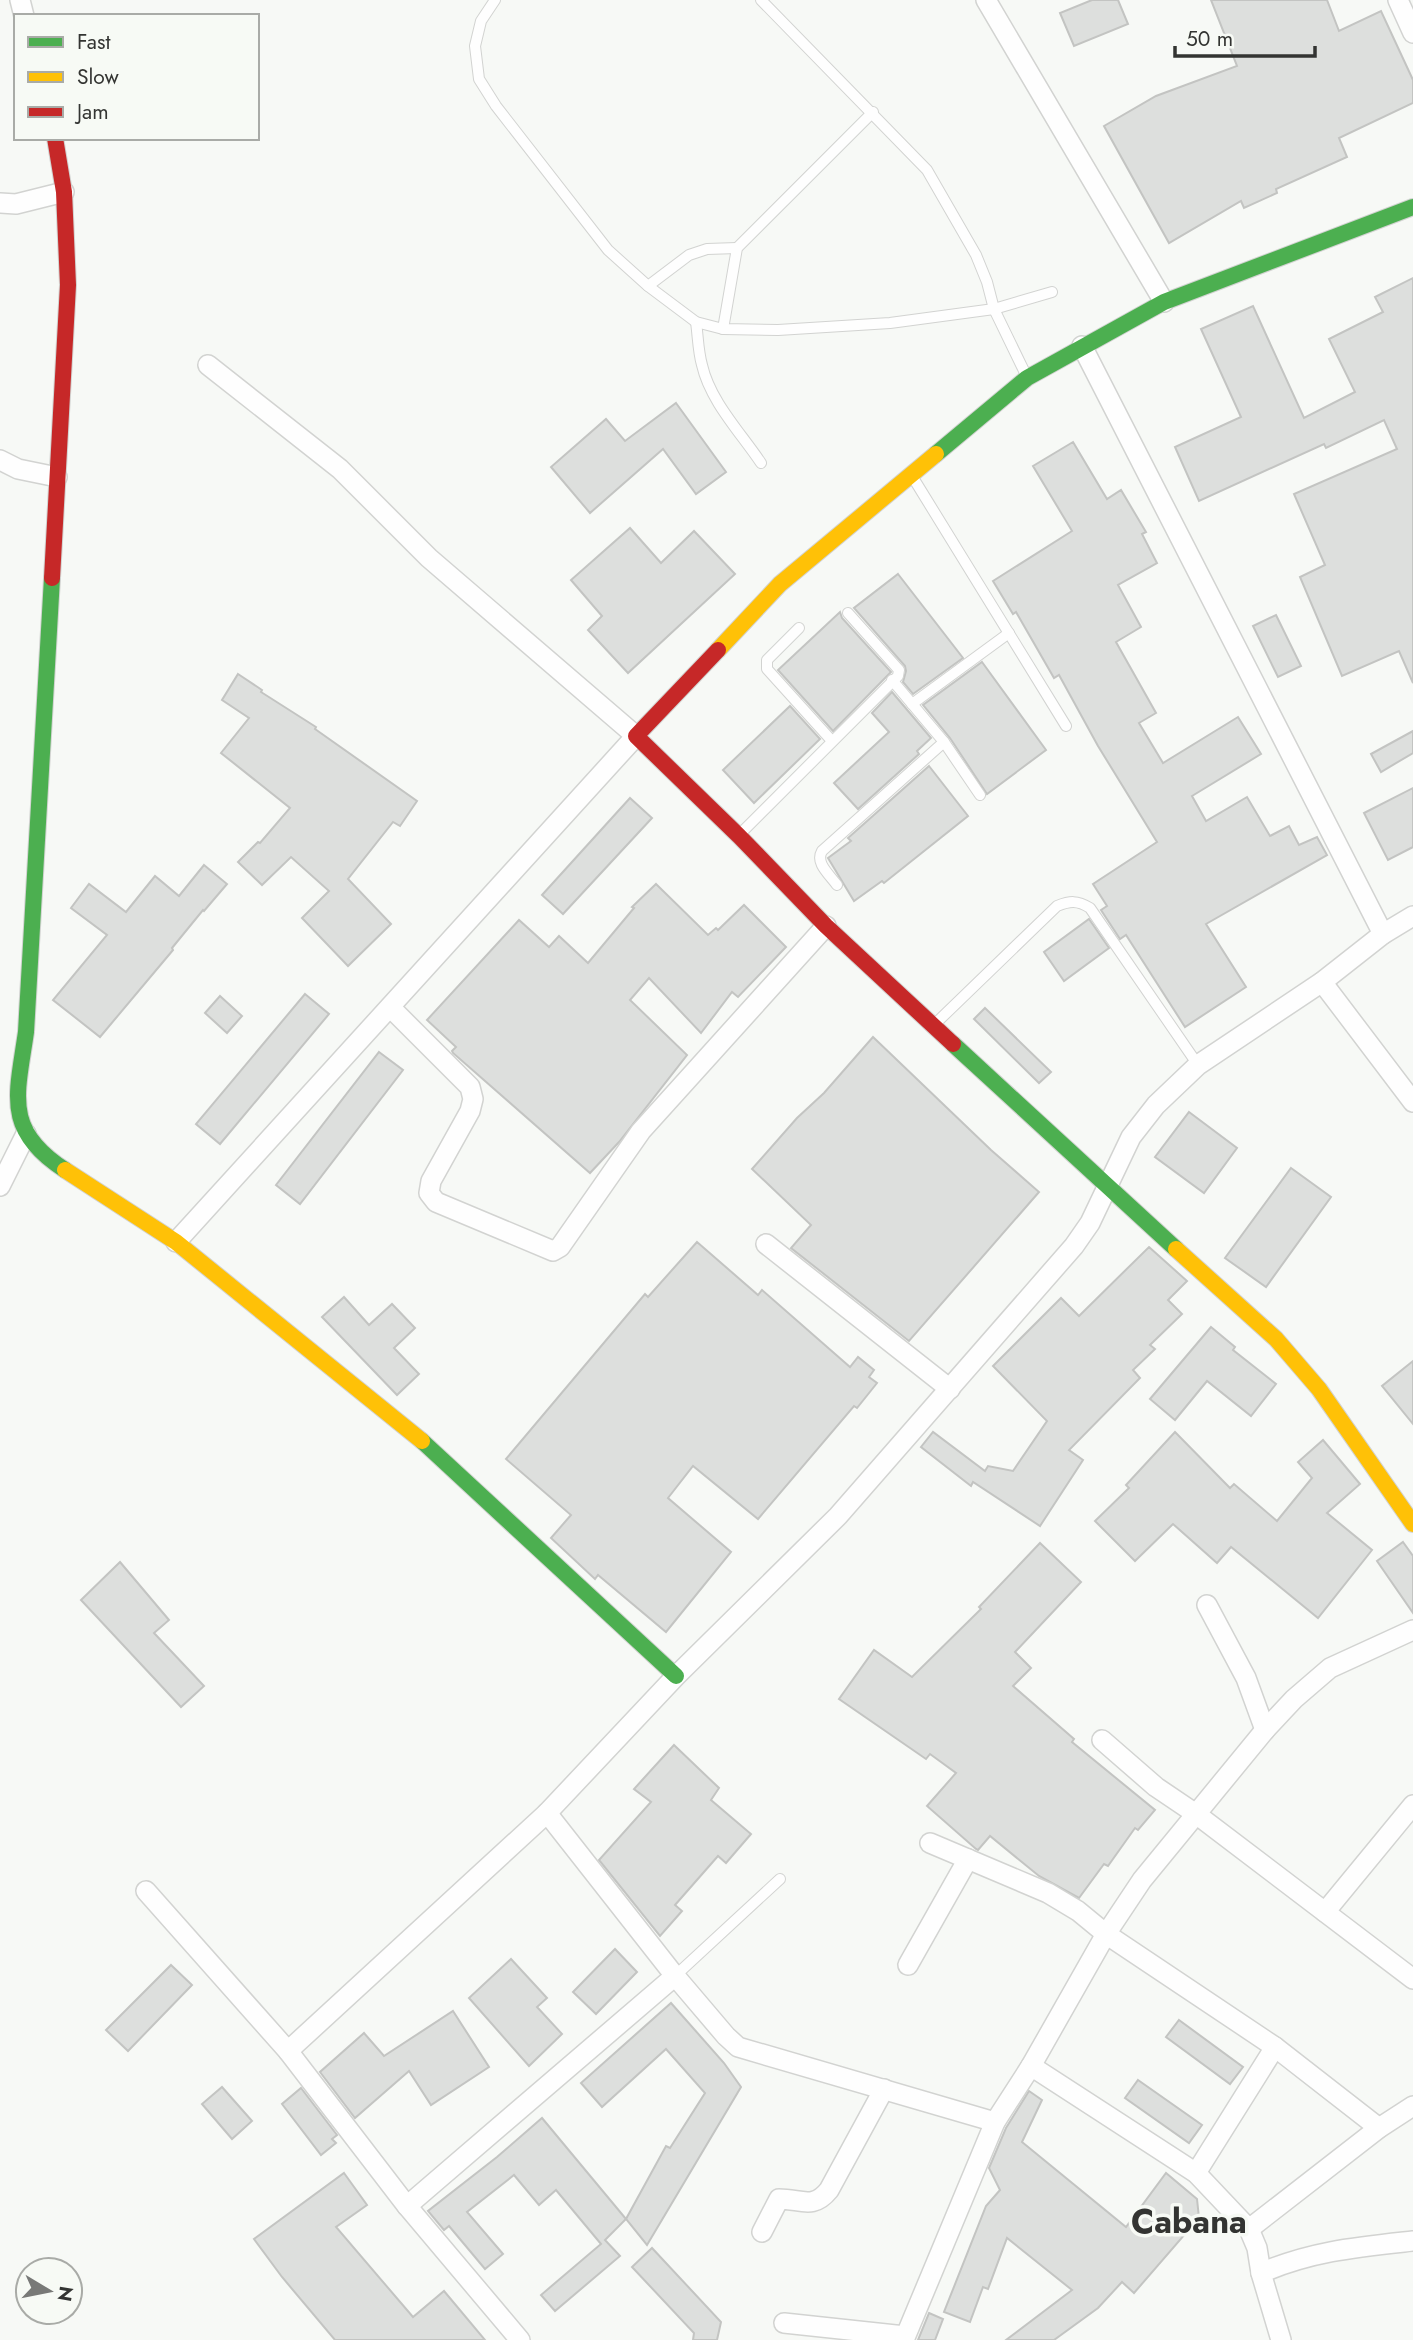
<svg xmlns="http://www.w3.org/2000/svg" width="1413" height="2340" font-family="Jost,sans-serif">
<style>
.building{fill:#dddfdd;stroke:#c3c4c2;stroke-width:2}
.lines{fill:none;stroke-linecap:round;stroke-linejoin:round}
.lane-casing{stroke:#d2d3d1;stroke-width:12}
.street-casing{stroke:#d2d3d1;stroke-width:22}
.fast-casing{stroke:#d2d3d1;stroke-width:18}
.slow-casing{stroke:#d2d3d1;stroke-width:18}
.jam-casing{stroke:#d2d3d1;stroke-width:18}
.lane{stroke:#fefefe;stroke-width:10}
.street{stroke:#fefefe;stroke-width:19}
.fast{stroke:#4caf50;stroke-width:16}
.slow{stroke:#ffc107;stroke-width:16}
.jam{stroke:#c62828;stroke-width:16}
.labels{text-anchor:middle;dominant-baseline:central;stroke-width:7;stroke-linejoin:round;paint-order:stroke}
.district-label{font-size:33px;font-weight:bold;fill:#333432;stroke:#f7faf5}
</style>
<rect width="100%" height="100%" fill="#f7f9f6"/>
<!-- building -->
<g class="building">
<path d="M1092 0H1118L1128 24 1074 46 1060 13Z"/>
<path d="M1211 0H1327L1339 31 1381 11 1413 80V103L1339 138 1347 157 1276 189 1277 193 1244 208 1241 201 1169 243 1104 126 1156 96 1237 66Z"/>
<path d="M1413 278V683L1399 651 1342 676 1300 577 1325 565 1294 494 1397 449 1384 420 1326 448 1324 444 1199 501 1175 447 1241 417 1201 329 1253 306 1304 418 1355 392 1329 339 1383 312 1375 297Z"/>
<path d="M676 403 726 472 696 494 663 449 590 513 551 467 606 419 625 441Z"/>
<path d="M1073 442 1107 499 1121 490 1146 532 1142 534 1157 563 1118 585 1141 627 1116 642 1156 713 1139 723 1163 763 1238 717 1261 754 1192 796 1206 821 1247 797 1270 836 1289 826 1299 845 1317 837 1327 855 1206 924 1246 987 1185 1027 1126 935 1120 939 1101 910 1107 906 1093 884 1157 842 1098 746 1059 675 1054 678 1016 612 1013 614 993 581 1072 531 1033 466Z"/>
<path d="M630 528 661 563 694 531 735 574 628 673 588 630 602 616 571 580Z"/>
<path d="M898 574 963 658 913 694 903 682 906 671 905 666 854 608Z"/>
<path d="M840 612 842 618 891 672 833 731 778 670Z"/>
<path d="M1276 615 1301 666 1278 677 1253 626Z"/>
<path d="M982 662 1046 750 987 794 950 738 923 705Z"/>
<path d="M238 674 262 690 261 692 316 727 315 729 417 801 400 826 393 822 348 879 391 924 348 966 302 918 329 891 291 857 262 885 238 862 258 842 260 843 290 808 221 753 249 718 222 700Z"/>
<path d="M892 692 931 738 917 751 919 754 858 809 834 783 889 732 872 713Z"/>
<path d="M790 706 820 739 754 803 723 770Z"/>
<path d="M1413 731V753L1381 772 1371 754Z"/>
<path d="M929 766 968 816 884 883 882 881 854 901 828 858 851 841 848 838Z"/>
<path d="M1413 788V847L1388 860 1364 813Z"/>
<path d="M630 798 652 818 563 914 542 895Z"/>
<path d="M204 865 227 884 204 911 203 910 172 948 173 950 100 1037 53 1000 107 935 71 908 89 884 126 912 155 876 179 896Z"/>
<path d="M656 884 708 935 716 928 718 930 744 905 786 947 738 997 732 992 701 1033 649 978 630 1000 687 1055 619 1142 590 1173 453 1053 452 1051 456 1047 427 1020 519 920 549 947 559 936 588 963 634 908 632 907Z"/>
<path d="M1089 919 1109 948 1064 981 1044 952Z"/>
<path d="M305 994 329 1014 220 1144 196 1124Z"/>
<path d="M220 996 242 1016 227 1033 205 1013Z"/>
<path d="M985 1008 1051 1072 1039 1083 974 1019Z"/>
<path d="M873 1037 991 1150 1039 1192 909 1341 791 1248 811 1225 752 1169 797 1118 824 1093Z"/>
<path d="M379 1052 403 1070 300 1204 276 1185Z"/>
<path d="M1189 1112 1237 1148 1204 1193 1155 1157Z"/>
<path d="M1291 1168 1331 1197 1266 1287 1225 1258Z"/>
<path d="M697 1242 758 1295 762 1290 850 1367 858 1357 874 1370 869 1377 877 1383 857 1408 854 1406 758 1519 693 1466 668 1498 731 1552 666 1632 598 1575 595 1579 551 1538 571 1515 506 1459 645 1294 648 1297Z"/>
<path d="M1149 1247 1187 1281 1168 1300 1182 1314 1150 1345 1155 1349 1133 1370 1140 1378 1069 1450 1083 1460 1040 1526 973 1482 971 1486 921 1447 933 1432 985 1471 988 1466 1013 1471 1047 1421 993 1366 1061 1298 1079 1316Z"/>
<path d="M344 1297 369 1325 392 1304 415 1328 394 1348 419 1374 397 1395 322 1317Z"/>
<path d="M1211 1327 1235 1347 1233 1350 1276 1384 1251 1416 1207 1381 1175 1420 1150 1399Z"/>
<path d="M1413 1361V1424L1382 1386Z"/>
<path d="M1175 1432 1230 1488 1234 1484 1277 1521 1312 1478 1298 1462 1323 1440 1360 1484 1327 1513 1372 1550 1318 1618 1231 1547 1217 1563 1173 1524 1135 1561 1095 1521 1129 1488 1126 1485Z"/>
<path d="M1403 1542 1413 1556V1613L1377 1561Z"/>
<path d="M1040 1543 1081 1582 1015 1652 1031 1668 1013 1686 1074 1739 1072 1742 1155 1810 1138 1830 1135 1828 1108 1866 1104 1864 1079 1898 1039 1876 990 1836 978 1850 976 1849 927 1806 956 1773 930 1754 926 1759 839 1699 874 1650 912 1677 981 1609 979 1607Z"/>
<path d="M120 1562 169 1620 154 1633 204 1686 181 1707 81 1600Z"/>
<path d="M674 1745 719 1788 711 1800 751 1834 726 1863 718 1856 675 1905 682 1911 660 1936 599 1860 651 1802 634 1789Z"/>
<path d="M615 1949 637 1972 596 2014 573 1992Z"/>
<path d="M511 1959 547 1998 537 2007 562 2034 529 2066 469 1998Z"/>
<path d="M171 1965 192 1985 128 2051 106 2030Z"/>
<path d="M671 2003 724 2063 741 2087 647 2245 626 2219 666 2146 670 2148 705 2093 666 2049 602 2107 581 2083Z"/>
<path d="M453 2011 489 2067 431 2105 409 2071 355 2118 320 2072 364 2033 384 2056Z"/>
<path d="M1179 2020 1243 2067 1230 2084 1166 2037Z"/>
<path d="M1138 2080 1202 2125 1189 2143 1125 2098Z"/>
<path d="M222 2087 252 2121 232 2139 202 2104Z"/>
<path d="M301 2088 337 2135 332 2139 336 2143 321 2155 282 2104Z"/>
<path d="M1029 2091 1042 2100 1022 2142 1126 2227 1166 2173 1197 2199 1199 2218 1134 2293 1122 2282 1098 2308 1054 2340H1006L1072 2290 1007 2238 988 2289 983 2287 970 2322 944 2312 986 2206 1000 2190 989 2168 1006 2128Z"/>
<path d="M542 2118 626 2219 605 2240 620 2256 555 2311 541 2295 601 2244 556 2190 539 2205 514 2175 467 2212 503 2254 485 2269 449 2226 444 2230 428 2211 497 2157Z"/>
<path d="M344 2173 367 2205 336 2227 413 2317 444 2291 485 2340H335L282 2277 254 2239Z"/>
<path d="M652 2248 721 2322 717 2340H693L694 2333 632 2267Z"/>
<path d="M929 2313 943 2319 935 2340H918Z"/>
</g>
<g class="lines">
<defs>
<g id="lane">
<path d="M495 0 481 21 475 46 479 79 496 106 608 250 648 286 696 322 723 329 778 330 890 323 994 309 1052 292"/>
<path d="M761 0 927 170 976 255 987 282 994 309 1027 377"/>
<path d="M648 286 689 255 707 249 737 248"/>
<path d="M696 322C698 336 698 351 702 365 710 401 741 433 761 463"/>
<path d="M723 329 737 248 873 112"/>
<path d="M912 476 1066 726"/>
<path d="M799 628 767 660V669L832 741"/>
<path d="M892 680 944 742 980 795"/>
<path d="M912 704 1009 633"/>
<path d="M741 833 898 676 899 670 848 613"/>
<path d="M837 885C829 874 815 863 822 851L944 742"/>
<path d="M936 1023 1057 906C1070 901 1077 900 1090 908L1198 1065"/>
<path d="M675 1976 780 1879"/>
</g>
<g id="street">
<path d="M20 0 24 16"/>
<path d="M986 0 1164 302"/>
<path d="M1398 0 1413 33"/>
<path d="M0 203 16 204 64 192"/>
<path d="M1082 346 1383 934"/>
<path d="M0 460 18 469 57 477"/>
<path d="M1322 982 1413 1102"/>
<path d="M390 1007 470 1087 473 1099 470 1111 431 1181 429 1193 436 1202 553 1251 560 1247 641 1131 826 926"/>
<path d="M0 1186 26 1134"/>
<path d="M176 1242 636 736 429 558 340 469 208 365"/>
<path d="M766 1244 950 1389"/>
<path d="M1207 1605 1246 1678 1265 1730"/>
<path d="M1102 1740 1156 1787 1196 1814 1413 1979"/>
<path d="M547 1813 675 1976 726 2036 738 2047 995 2122"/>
<path d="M930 1843 1048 1893 1078 1911 1106 1934 1275 2047 1379 2128"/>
<path d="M146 1891 288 2051 407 2206 520 2340"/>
<path d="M1325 1912 1413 1805"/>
<path d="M908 1965 968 1859"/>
<path d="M288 2051 547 1813 676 1676 838 1516 1074 1246 1090 1223 1131 1137 1156 1105 1198 1065 1322 982 1383 934 1413 916"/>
<path d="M1031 2066 1196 2173 1249 2229 1257 2248 1261 2273 1281 2340"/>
<path d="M1196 2173 1275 2047"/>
<path d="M407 2206 675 1976"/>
<path d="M1249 2229 1379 2128 1413 2106"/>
<path d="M762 2232 779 2199C801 2199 813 2210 829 2190L884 2089"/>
<path d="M1261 2273C1312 2251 1358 2247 1413 2241"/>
<path d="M784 2323 905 2336"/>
<path d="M904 2340 995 2122 1031 2066 1106 1934 1142 1880 1265 1730 1294 1699 1330 1668 1413 1630"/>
</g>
<g id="fast">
<path d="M936 454 1027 378 1164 302 1413 207"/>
<path d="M52 578 26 1032C17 1095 3 1130 65 1170"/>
<path d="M953 1044 1176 1249"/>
<path d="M422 1441 676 1676"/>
</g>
<g id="slow">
<path d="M718 650 780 584 936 454"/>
<path d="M65 1170 176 1242 422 1441"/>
<path d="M1176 1249 1276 1339 1319 1389 1413 1524"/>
</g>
<g id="jam">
<path d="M52 578 68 285 64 192 55 138"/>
<path d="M718 650 636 736 739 836 826 926 953 1044"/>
</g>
</defs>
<!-- lane casing -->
<use href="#lane" class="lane-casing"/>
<!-- street casing -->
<use href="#street" class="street-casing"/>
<!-- fast casing -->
<use href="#fast" class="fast-casing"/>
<!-- slow casing -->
<use href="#slow" class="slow-casing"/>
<!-- jam casing -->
<use href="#jam" class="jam-casing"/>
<!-- lane -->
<use href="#lane" class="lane"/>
<!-- street -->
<use href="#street" class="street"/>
<!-- fast -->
<use href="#fast" class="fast"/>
<!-- slow -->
<use href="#slow" class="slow"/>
<!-- jam -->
<use href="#jam" class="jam"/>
</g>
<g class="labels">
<!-- district labels -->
<g class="district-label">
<text x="1189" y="2221">Cabana</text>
</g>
</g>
<!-- legend -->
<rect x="14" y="14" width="245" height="126" fill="#f7faf5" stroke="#a9aba7" stroke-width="2"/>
<rect x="28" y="37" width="35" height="10" fill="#4caf50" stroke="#a9aba7" stroke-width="2"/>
<text x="77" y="49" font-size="21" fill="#333432">Fast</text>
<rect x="28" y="72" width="35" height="10" fill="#ffc107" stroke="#a9aba7" stroke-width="2"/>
<text x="77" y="84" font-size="21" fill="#333432">Slow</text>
<rect x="28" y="107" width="35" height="10" fill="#c62828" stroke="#a9aba7" stroke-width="2"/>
<text x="77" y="119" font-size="21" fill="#333432">Jam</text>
<!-- north arrow -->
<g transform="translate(49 2291) rotate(100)"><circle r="33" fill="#f7faf5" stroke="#a9aba7" stroke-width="2"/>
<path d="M0-5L12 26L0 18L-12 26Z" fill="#787977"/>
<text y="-10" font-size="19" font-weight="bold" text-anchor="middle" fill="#333432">N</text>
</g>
<!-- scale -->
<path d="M1175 46v10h140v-10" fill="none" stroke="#333432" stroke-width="3.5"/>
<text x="1186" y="46" font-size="21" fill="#333432" stroke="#f7faf5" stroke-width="5" paint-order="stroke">50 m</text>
</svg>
